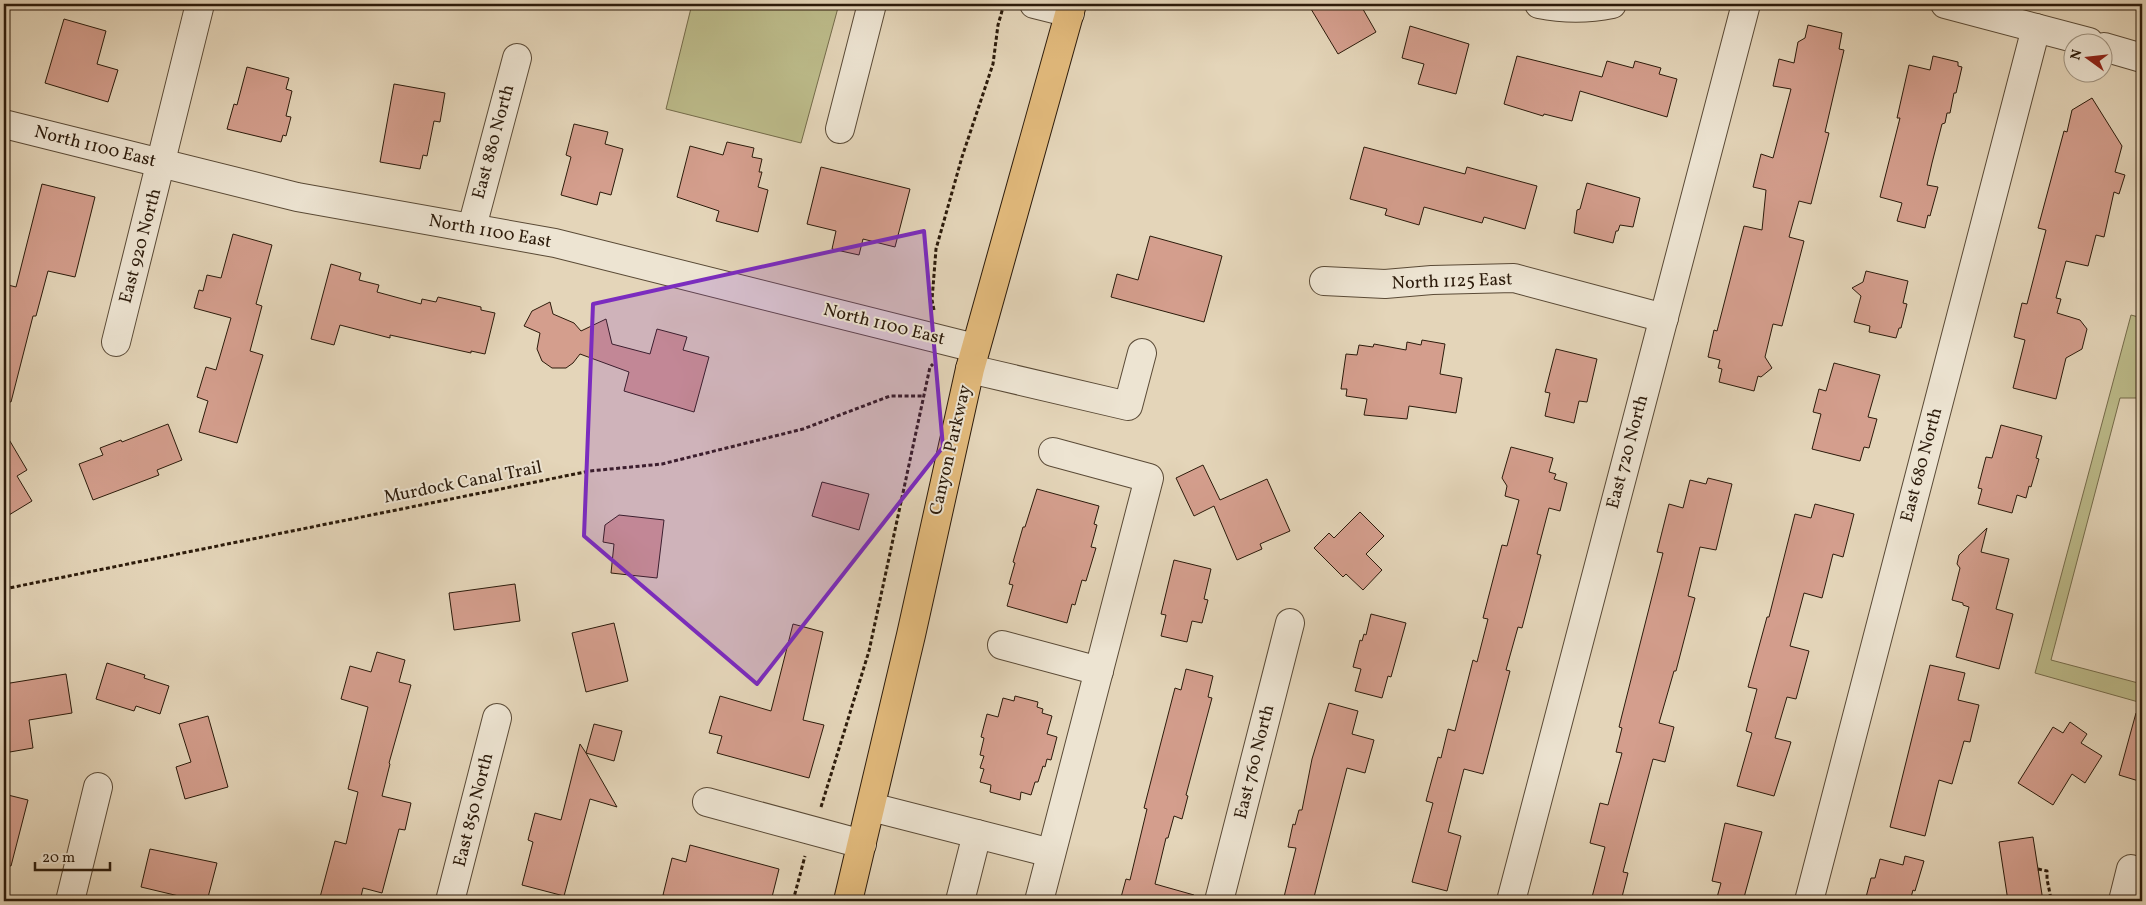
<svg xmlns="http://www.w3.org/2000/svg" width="2146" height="905" font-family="Vollkorn,serif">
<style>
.green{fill:#bcbb8a;stroke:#746b4a}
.building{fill:#d49e8d;stroke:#2c1b0b}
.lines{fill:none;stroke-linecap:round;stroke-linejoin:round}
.minor-casing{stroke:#5a4a36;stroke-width:30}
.highway-casing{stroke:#2c1b0b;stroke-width:30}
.path{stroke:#2c1b0b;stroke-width:3;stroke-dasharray:4 2.5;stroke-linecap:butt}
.minor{stroke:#ede4d2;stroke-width:28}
.highway{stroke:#e2ba7c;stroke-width:28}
.marked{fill:#7b2cbf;fill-opacity:0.2;stroke:#7b2cbf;stroke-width:4;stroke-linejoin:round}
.labels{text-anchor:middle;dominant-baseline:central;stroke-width:4;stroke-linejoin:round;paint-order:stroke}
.street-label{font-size:18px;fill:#2c1b0b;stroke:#ede4d2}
</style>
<rect width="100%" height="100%" fill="#e4d5b9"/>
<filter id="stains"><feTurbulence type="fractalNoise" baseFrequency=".004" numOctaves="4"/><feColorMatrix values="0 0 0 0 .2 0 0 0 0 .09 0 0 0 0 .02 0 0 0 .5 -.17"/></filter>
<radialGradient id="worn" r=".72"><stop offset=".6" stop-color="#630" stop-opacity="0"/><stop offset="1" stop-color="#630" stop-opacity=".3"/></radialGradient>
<!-- green -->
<g class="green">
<path d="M692 4H839L801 143 666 109Z"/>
<path d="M2131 315 2142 318V380L2137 398H2120L2051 660 2142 684V703L2035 673Z"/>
</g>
<!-- building -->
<g class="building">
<path d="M1308 4H1360L1376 32 1338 54Z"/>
<path d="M64 19 106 31 97 64 118 70 108 102 45 83Z"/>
<path d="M1808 25 1842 33 1839 49 1844 50 1825 132 1829 133 1811 204 1799 201 1789 237 1804 241 1782 326 1773 324 1765 357 1772 368 1761 377 1758 376 1754 391 1719 382 1722 369 1718 368 1720 360 1708 357 1714 330 1717 331 1744 226 1762 230 1766 190 1753 187 1761 154 1773 158 1791 89 1773 86 1779 59 1794 63 1798 42 1805 38Z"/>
<path d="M1410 26 1469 44 1456 94 1418 84 1424 64 1402 58Z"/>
<path d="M1517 56 1602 77 1607 61 1633 68 1635 61 1661 68 1659 74 1677 79 1667 117 1580 91 1572 121 1544 114 1543 116 1504 104Z"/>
<path d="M1933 56 1958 62V66L1962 67 1956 93H1954L1950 113H1947L1945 123 1942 124 1932 163 1927 185 1938 187 1930 216 1928 215 1925 228 1897 221 1902 203 1880 197 1900 118H1897L1909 65 1930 70Z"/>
<path d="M247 67 289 78 286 89 292 91 286 116 291 117 286 136 283 135 281 142 227 129 234 104 237 105Z"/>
<path d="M394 84 445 93 440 122 434 121 427 156 423 155 420 169 380 162Z"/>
<path d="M2092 98 2122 146 2115 172 2125 175 2119 194 2114 192 2104 237 2096 235 2088 266 2066 261 2056 298 2061 299 2057 313 2080 320 2087 329 2082 349 2066 358 2056 399 2013 388 2025 340 2014 337 2022 303 2027 304 2046 230 2038 228 2064 131 2067 132 2072 110Z"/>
<path d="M574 124 608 132 605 144 623 149 611 195 600 192 597 205 561 195 571 157 566 155Z"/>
<path d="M727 142 754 148 752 157 762 159 759 172H762L758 187 768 190 758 232 716 221 719 211 677 197 690 146 723 155Z"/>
<path d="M1364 147 1465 174 1467 167 1537 186 1525 229 1484 217 1482 223 1424 207 1419 225 1385 215 1387 209 1350 199Z"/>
<path d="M821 167 910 189 895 247 863 239 859 255 832 249 836 231 807 224Z"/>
<path d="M1587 183 1640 198 1633 227 1620 225 1618 231H1616L1613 243 1574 233 1577 210 1580 209Z"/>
<path d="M42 184 95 197 75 277 48 271 36 316H33L11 402 4 401V284L16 287Z"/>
<path d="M233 234 272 245 256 304 262 306 250 351 263 355 237 443 199 432 208 401 197 397 206 367 216 370 231 318 194 308 199 290 203 291 207 275 221 278Z"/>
<path d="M1150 236 1222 256 1204 322 1111 297 1117 274 1138 280Z"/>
<path d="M331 264 361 273 359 280 379 285 377 292 421 304 422 299 436 302 438 297 481 307V310L495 313 485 354 471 351V353L390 335V338L340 325 334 345 311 339Z"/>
<path d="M1866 271 1908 281 1903 303 1907 304 1901 328H1899L1896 338 1869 332 1870 326 1854 322 1861 296 1852 288 1863 282Z"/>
<path d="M550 302 553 314 574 323 581 331 606 319 612 344 650 354 657 329 687 337 683 350 709 357 694 412 624 391 629 372 580 354 573 363 566 368H552L542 361 537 349 540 333 524 326 532 311Z"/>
<path d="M1422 340 1445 344 1440 374 1462 378 1456 413 1409 406 1407 419 1364 415 1367 399 1346 396 1347 389H1341L1346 354 1357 355 1359 345 1373 347 1374 344 1406 350 1407 342 1421 345Z"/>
<path d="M1556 349 1597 359 1587 402 1579 401 1574 423 1545 416 1550 393 1545 392Z"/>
<path d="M1834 363 1880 375 1868 417 1877 419 1869 448 1864 447 1860 461 1812 449 1821 414 1813 412 1819 389 1826 391Z"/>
<path d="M168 424 182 460 157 470 159 475 93 500 79 464 103 455 100 448 121 440 122 442Z"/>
<path d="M2001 425 2042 436 2036 458 2039 459 2031 487 2029 486 2026 498 2017 495 2012 513 1978 504 1982 489 1978 488 1986 457 1992 458Z"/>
<path d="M4 431 27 470 17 476 32 501 4 518Z"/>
<path d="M1511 447 1553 458 1549 472 1556 474 1554 479 1567 483 1560 511 1549 508 1537 554 1541 555 1522 628 1518 627 1506 670 1510 671 1483 774 1464 769 1448 832 1461 836 1447 891 1412 882 1433 803 1426 801 1438 757 1441 758 1448 729 1455 731 1473 660 1477 662 1488 619 1483 618 1502 545 1507 546 1519 500 1505 496 1507 486 1502 478Z"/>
<path d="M1203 465 1220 500 1267 479 1290 531 1260 544 1262 549 1237 560 1214 506 1194 516 1176 478Z"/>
<path d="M1708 478 1732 484 1716 550 1700 547 1688 596 1695 598 1676 671H1674L1659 723 1674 727 1665 762 1653 759 1623 872 1628 873 1621 901H1591L1605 847 1590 843 1600 803 1608 805 1622 753 1616 752 1622 728 1619 727 1663 553 1657 552 1669 504 1683 508 1690 480 1706 484Z"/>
<path d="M822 482 869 494 859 530 812 516Z"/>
<path d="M1037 489 1099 506 1094 524 1097 525 1091 547 1096 548 1086 581 1082 580 1075 605 1072 604 1067 623 1007 606 1013 585 1009 584 1015 563 1013 562 1023 527H1025Z"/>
<path d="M1815 504 1854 514 1843 557 1833 554 1822 598 1804 593 1790 646 1809 651 1796 699 1787 697 1775 738 1791 742 1774 796 1737 786 1752 733 1746 731 1757 689 1748 687 1767 617H1769L1795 514 1811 518Z"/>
<path d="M1360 512 1384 536 1366 554 1382 570 1363 590 1346 574 1343 577 1314 548 1329 533 1334 538Z"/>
<path d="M619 515 664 520 657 578 611 573 614 544 603 542 605 525Z"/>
<path d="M1987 528 1981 552 2009 559 1996 609 2013 614 1999 669 1956 657 1969 607 1963 605V603L1952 600 1960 568 1957 564 1959 555Z"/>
<path d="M1174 560 1211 569 1204 599 1208 600 1202 623 1192 621 1187 642 1161 636 1166 615 1161 614Z"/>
<path d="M515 584 520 621 454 630 449 593Z"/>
<path d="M1371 614 1406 623 1391 677 1388 676 1382 698 1355 691 1361 669 1353 667 1360 640 1362 641 1364 634 1366 635Z"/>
<path d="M614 623 628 681 586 692 572 633Z"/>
<path d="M793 624 823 632 803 720 824 725 809 778 717 753 722 736 709 733 720 696 771 711Z"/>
<path d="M377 652 405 660 399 682 411 685 389 763 390 764 382 796 411 803 405 830 399 829 382 893 363 888 360 901H319L335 841 346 844 358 792 348 789 368 707 341 699 350 666 371 672Z"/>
<path d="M107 663 145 675 144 678 169 686 160 714 136 706 134 711 96 699Z"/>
<path d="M1930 665 1965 673 1958 700 1979 705 1970 742 1964 741 1952 784 1939 780 1925 836 1890 827Z"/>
<path d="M1186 669 1213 676 1208 697 1212 698 1186 795 1188 796 1182 819 1174 816 1168 838H1166L1155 884 1194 895 1193 901H1120L1126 879 1130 880 1147 809 1144 808 1175 688 1181 690Z"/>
<path d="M66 674 72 713 29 720 33 748 4 753V684Z"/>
<path d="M1015 696 1038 702 1037 707 1043 709 1042 713 1052 716 1047 734 1057 737 1051 760 1047 759 1045 767 1043 766 1038 782H1035L1031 795 1021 792 1020 800 990 792 991 785 980 782 984 769 980 768 984 756 980 755 984 738 981 737 987 714 998 717 1003 698 1014 701Z"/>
<path d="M1329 703 1358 711 1352 734 1374 740 1365 773 1347 768 1313 901H1283L1296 848 1288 847 1293 824 1295 825 1299 810H1302L1312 759Z"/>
<path d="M2136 713 2142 714V782L2119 775Z"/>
<path d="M208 716 228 787 185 799 176 767 191 762 179 724Z"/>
<path d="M2070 722 2087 734 2081 743 2102 756 2085 783 2072 774 2053 805 2018 783 2053 727 2063 733Z"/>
<path d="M594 724 622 731 614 761 586 753 617 807 590 799 564 896 522 885 533 842 528 840 535 813 561 820 580 744 586 753Z"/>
<path d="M4 794 28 800 11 866 4 865Z"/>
<path d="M1725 823 1762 832 1743 901H1716L1721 883 1712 881Z"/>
<path d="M2033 837 2043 901H2008L1999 842Z"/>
<path d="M690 845 779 869 771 901H686L663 895 672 858 686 862Z"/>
<path d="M150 849 217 863 207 901H182L183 897 141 887Z"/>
<path d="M1905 856 1924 861 1915 891 1913 890 1910 901H1865L1871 878H1875L1880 859 1903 865Z"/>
</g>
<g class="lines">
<defs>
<g id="minor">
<path d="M1034 4 1070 13"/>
<path d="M1539 4C1564 9 1588 9 1612 4"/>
<path d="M1945 4 2089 42"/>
<path d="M2104 47 2142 58"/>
<path d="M4 124 297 197 555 243 975 348"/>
<path d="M840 129 872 4"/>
<path d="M472 227 517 58"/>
<path d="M1324 281 1385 284 1432 280 1514 278 1664 318"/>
<path d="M116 342 200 4"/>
<path d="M970 369 1128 406 1142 353"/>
<path d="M1002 645 1099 671"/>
<path d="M707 802 862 844"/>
<path d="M871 807 1051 853"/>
<path d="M70 901 98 787"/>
<path d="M450 901 497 718"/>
<path d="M960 901 977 834"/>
<path d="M1039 901 1149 478 1053 452"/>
<path d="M1219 901 1290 623"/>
<path d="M1511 901 1746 4"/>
<path d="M1809 901 2036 28"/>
<path d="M2123 901 2131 869"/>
</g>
<path id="highway" d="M848 901 911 635 970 369 1072 4"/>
</defs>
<!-- minor casing -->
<use href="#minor" class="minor-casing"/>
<!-- highway casing -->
<use href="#highway" class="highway-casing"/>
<!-- path -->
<g class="path">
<path d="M934 310 932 300 936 249 962 157 993 64 998 25 1004 4"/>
<path d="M4 589 590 471 662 464 803 429 890 396H924"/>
<path d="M821 807 869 651 930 367 933 364"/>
<path d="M2038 869 2047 871V879L2051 899"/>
<path d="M793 901 805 856"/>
</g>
<!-- minor -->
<use href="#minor" class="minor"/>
<!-- highway -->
<use href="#highway" class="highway"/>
</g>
<!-- marked area -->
<path class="marked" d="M924 231 943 447 757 684 584 536 593 304Z"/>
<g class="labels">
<!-- street labels -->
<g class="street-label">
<text transform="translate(494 142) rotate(-75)">East 880 North</text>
<text transform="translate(95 147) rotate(14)">North 1100 East</text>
<text transform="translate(490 232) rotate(10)">North 1100 East</text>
<text transform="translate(141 246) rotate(-75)">East 920 North</text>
<text transform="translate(1452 282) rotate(-2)">North 1125 East</text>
<text transform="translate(884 325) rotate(14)">North 1100 East</text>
<text transform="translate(951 450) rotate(-77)">Canyon Parkway</text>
<text transform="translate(1628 452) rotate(-75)">East 720 North</text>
<text transform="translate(1922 465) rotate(-75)">East 680 North</text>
<text transform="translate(463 483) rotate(-11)">Murdock Canal Trail</text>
<text transform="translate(1255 762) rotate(-76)">East 760 North</text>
<text transform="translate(474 810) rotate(-76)">East 850 North</text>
</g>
</g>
<!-- margin -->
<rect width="2146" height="905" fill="none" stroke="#e4d5b9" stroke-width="20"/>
<rect x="5" y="5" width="2136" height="895" fill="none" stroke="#2c1b0b" stroke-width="2.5"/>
<rect x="10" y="10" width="2126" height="885" fill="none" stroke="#2c1b0b"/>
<!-- north arrow -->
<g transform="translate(2088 58) rotate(285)"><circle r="24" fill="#ede4d2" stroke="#a09482"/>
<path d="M0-4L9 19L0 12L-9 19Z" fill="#8f2418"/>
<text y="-8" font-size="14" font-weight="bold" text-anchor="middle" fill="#2c1b0b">N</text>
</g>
<!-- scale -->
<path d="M35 862v8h75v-8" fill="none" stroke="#2c1b0b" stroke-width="2.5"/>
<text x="42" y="862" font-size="15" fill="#2c1b0b" stroke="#ede4d2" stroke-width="4" paint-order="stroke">20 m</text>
<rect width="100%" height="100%" filter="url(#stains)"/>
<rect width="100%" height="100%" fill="url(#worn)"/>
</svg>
